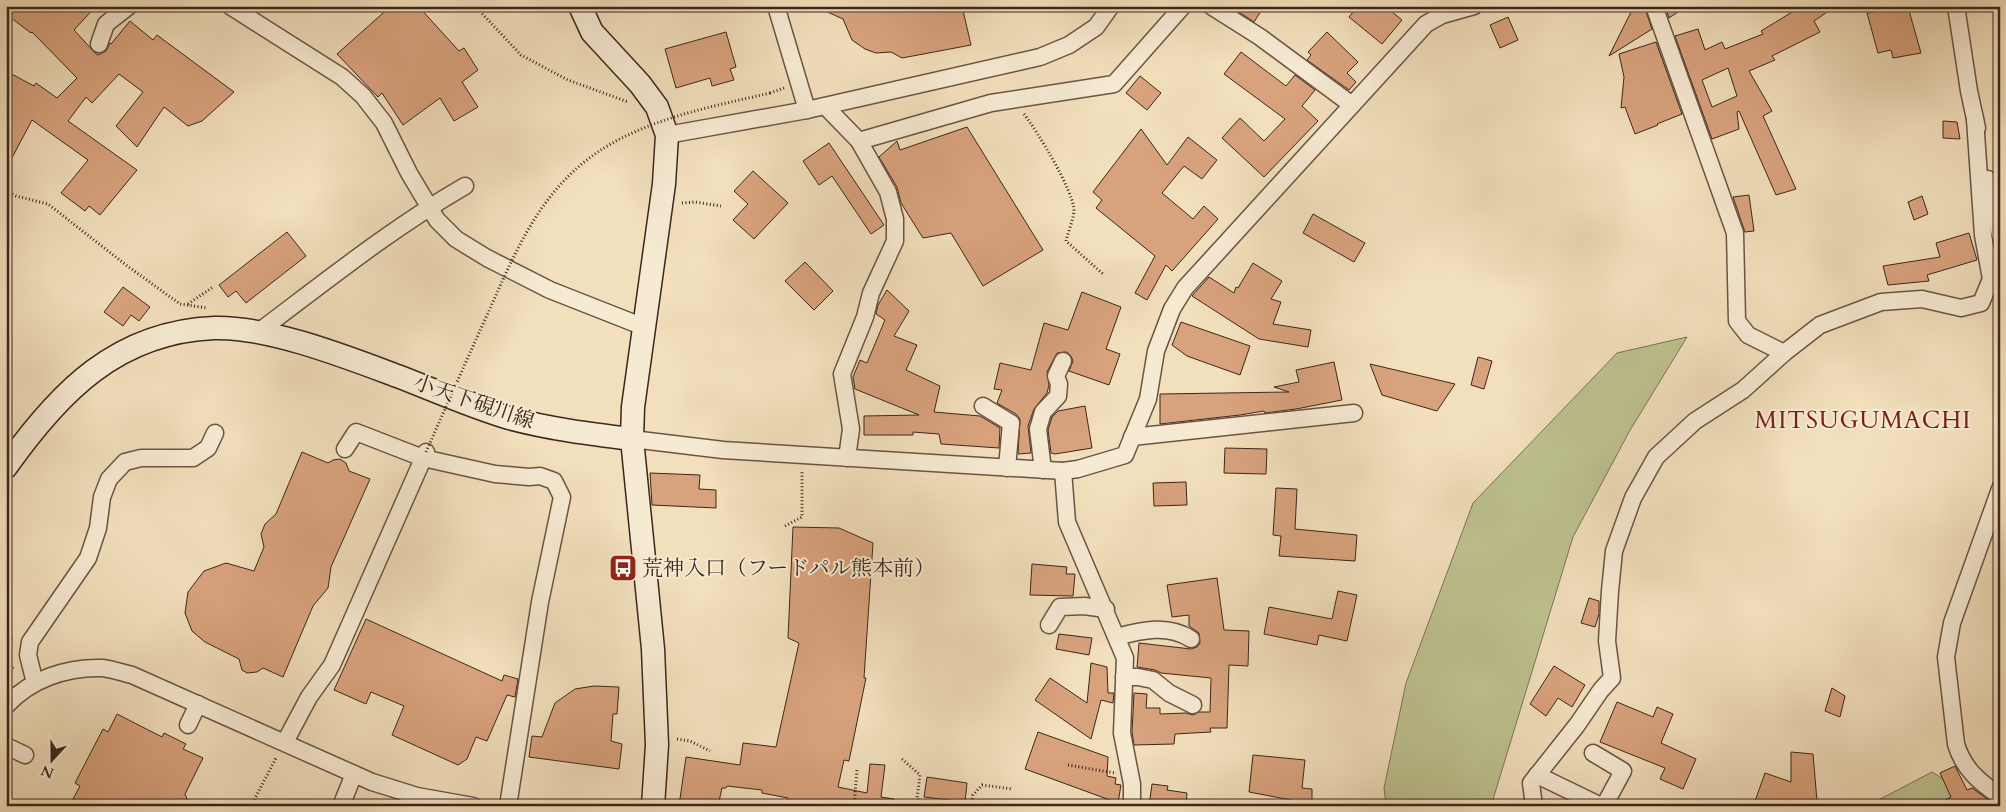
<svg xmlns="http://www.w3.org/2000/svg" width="2006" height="812" font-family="Cardo,'Noto Serif JP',serif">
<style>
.green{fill:#bdc18f;stroke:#7c7456}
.building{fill:#d8a27d;stroke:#3c261d;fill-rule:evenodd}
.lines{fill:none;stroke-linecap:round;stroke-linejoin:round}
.street-casing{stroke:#6a5445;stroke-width:19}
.secondary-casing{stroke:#3c261d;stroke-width:25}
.path{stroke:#3c261d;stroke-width:3;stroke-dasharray:1 2.5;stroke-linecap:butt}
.street{stroke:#f7ead3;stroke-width:16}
.secondary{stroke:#f7ead3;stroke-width:22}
.path-bridge{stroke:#3c261d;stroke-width:3;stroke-dasharray:1 2.5;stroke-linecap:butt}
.labels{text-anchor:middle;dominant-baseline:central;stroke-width:4;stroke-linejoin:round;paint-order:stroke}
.street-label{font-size:21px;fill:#3c261d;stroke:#f7ead3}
.poi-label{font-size:21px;fill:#3c261d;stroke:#f7ead3;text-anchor:start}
.quarter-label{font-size:24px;letter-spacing:1px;fill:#7a1f14;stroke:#f7ead3}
</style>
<rect width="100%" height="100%" fill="#f2dfbc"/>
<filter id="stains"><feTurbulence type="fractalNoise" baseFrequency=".004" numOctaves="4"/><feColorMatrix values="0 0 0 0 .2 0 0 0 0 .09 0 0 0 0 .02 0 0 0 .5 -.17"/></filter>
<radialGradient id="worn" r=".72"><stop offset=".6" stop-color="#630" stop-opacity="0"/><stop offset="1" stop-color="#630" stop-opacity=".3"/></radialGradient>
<!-- green -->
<g class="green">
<path d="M1687 337 1629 432 1573 537 1491 806H1386L1384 788 1406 683 1473 503 1617 353Z"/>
<path d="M1932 772 1986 806H1867Z"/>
</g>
<!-- building -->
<g class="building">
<path d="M6 6H96L74 30 95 53 98 55 106 51 110 43 111 44 130 21 153 40 157 35 234 92 202 121 188 126 164 107 137 147 116 126 143 92 119 74 92 103 86 97 68 121 137 170 100 215 89 206 85 211 61 193 88 160 32 120 6 169V71L34 86 36 83 57 98 77 78 32 32 31 33 6 14Z"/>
<path d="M391 6H418L459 51 464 48 478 70 462 82 478 107 454 121 440 98 403 125 382 93 378 97 337 54Z"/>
<path d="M814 6H962L971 45 902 58 891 52 876 53 865 49 852 40 843 19Z"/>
<path d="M1230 6H1264L1254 22Z"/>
<path d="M1358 6H1385L1402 20 1382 44 1349 17Z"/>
<path d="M1634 6H1644L1652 29 1609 56Z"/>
<path d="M1665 6H1687L1669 18Z"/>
<path d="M1802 6H1836L1814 21 1820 32 1772 56 1775 60 1749 71 1772 111 1763 116 1796 189 1776 195 1739 111 1737 112 1739 129 1712 139 1675 36 1698 29 1705 50 1722 42 1725 49 1763 34 1761 31ZM1728 68 1737 96 1712 107 1702 80Z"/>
<path d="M1908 7 1921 53 1893 58 1891 50 1878 53 1867 13Z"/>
<path d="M1508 17 1518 40 1500 48 1490 25Z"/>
<path d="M726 32 736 67 730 69 734 80 712 86 710 78 676 88 665 49Z"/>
<path d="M1327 32 1358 62 1347 73 1356 82 1349 90 1307 60 1311 55 1308 52Z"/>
<path d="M1656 42 1682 114 1657 124 1658 125 1635 134 1625 107 1621 108 1624 77 1619 54Z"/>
<path d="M1241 52 1286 86 1295 75 1315 90 1302 106 1318 121 1264 177 1222 138 1240 118 1264 141 1285 119 1224 74Z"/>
<path d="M1140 76 1161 93 1147 110 1126 93Z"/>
<path d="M1943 121 1957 122 1960 139 1943 138Z"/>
<path d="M967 127 1043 250 983 286 951 233 923 238 901 203 897 187 879 157 897 141 900 150Z"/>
<path d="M1141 129 1167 165 1188 137 1217 160 1202 179 1184 166 1162 193 1193 219 1204 206 1218 219 1172 271 1166 265 1147 300 1135 293 1155 256 1096 208 1102 200 1093 192Z"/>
<path d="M829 143 884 225 871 234 832 176 819 185 803 161Z"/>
<path d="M753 171 788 203 754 239 733 220 748 204 734 191Z"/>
<path d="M1749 195 1754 231 1745 232 1733 197Z"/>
<path d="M1922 196 1928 214 1914 220 1908 202Z"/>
<path d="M1313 214 1365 243 1354 262 1303 233Z"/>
<path d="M287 232 306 256 246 303 236 291 228 297 219 285Z"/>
<path d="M1969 233 1977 260 1927 275 1929 281 1888 285 1883 266 1940 257 1936 243Z"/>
<path d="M805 262 833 291 814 310 785 281Z"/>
<path d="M1253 263 1282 281 1271 299 1281 302 1273 324 1311 330 1308 347 1259 339 1192 296 1209 277 1234 293 1236 287 1238 288Z"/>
<path d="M123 287 150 307 139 321 131 315 123 326 104 312Z"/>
<path d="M887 290 909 311 894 336 917 345 906 370 940 386 934 412 980 416 1000 428 999 448 941 444 939 434 913 432V435H864V416L919 415 855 389 853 377 860 360 867 363 885 320 876 314 878 305Z"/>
<path d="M1082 292 1121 307 1106 349 1120 354 1109 385 1069 371 1073 361 1071 356 1067 352 1057 353 1047 372 1049 385 1047 393 1034 409 1028 426 1031 453 1018 454 1020 419 1016 414 997 403 1002 390 994 389 1000 363 1031 370 1044 323 1068 330Z"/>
<path d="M1181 322 1250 346 1240 375 1187 356 1172 345Z"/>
<path d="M1478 357 1492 361 1484 389 1471 385Z"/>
<path d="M1334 362 1342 400 1296 409 1265 413 1264 411 1240 415 1160 424V394L1289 392 1274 387 1299 382 1296 370Z"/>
<path d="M1370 364 1455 384 1437 411 1382 395Z"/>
<path d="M1085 406 1092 448 1055 454 1051 453 1048 430 1052 417 1058 411Z"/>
<path d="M1225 448 1267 449 1266 474 1224 473Z"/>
<path d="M302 452 328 463 333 460 340 459 346 463 349 471 370 479 331 567 328 588 313 606 283 677 263 668 257 672 247 673 242 670 239 659 205 642 192 631 185 613 188 592 204 571 226 563 254 571 264 547 261 534 265 524 276 514Z"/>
<path d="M650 473 700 475 699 489 716 490V508L652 505Z"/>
<path d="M1186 482 1187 505 1154 506 1153 483Z"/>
<path d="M1276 488 1297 489 1295 529 1357 535 1355 561 1279 556 1281 536 1273 535Z"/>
<path d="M793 527 839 528 873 543 864 678H866L849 761 844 760 838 787 867 793 870 764 885 765 881 797 894 799V806H787L788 798 762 793V790L727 786 726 788H722L718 806H679L686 757 740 765 743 743 776 747 799 643 788 638Z"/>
<path d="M1032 564 1067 567 1066 574H1075L1073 596 1030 595Z"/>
<path d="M1217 578 1224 630 1249 631 1248 666 1229 665 1227 728H1210L1211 732 1175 734 1174 744 1134 745 1132 732 1134 693 1147 694 1146 708H1160V714L1186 713 1193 715 1199 712H1210L1211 678 1161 673 1155 670 1137 667 1139 643 1191 649 1197 647 1200 643 1199 633 1189 626V615L1172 617 1167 585Z"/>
<path d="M1338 591 1357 595 1347 641 1319 635 1317 645 1264 634 1269 607 1332 619Z"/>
<path d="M1589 598 1599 601V614L1595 627 1581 623Z"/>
<path d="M366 619 502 681 504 675 518 679 515 697 507 695 487 741 476 737 467 759 458 765 392 735 404 706 371 692 366 704 334 690Z"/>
<path d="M1059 634 1092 638 1089 655 1056 649Z"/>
<path d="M1091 663 1107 667 1108 693H1114L1113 703 1101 700 1091 739 1035 700 1050 678 1087 703Z"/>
<path d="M1554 666 1585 685 1572 707 1558 698 1546 716 1530 704Z"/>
<path d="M594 686 619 687 617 714H613L611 741 622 744 619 769 529 757 532 736 542 737 555 703 575 689Z"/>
<path d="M1832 688 1845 696 1840 717 1825 711Z"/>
<path d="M1617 702 1653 717 1657 707 1673 714 1661 743 1696 759 1683 789 1660 779 1665 768 1600 742Z"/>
<path d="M117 714 162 737 164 733 186 744 183 749 203 758 185 794 190 806H85L73 799 80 786 75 783 103 729 108 732Z"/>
<path d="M1038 732 1108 757 1107 776 1116 778 1115 784 1121 785 1118 803 1025 769Z"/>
<path d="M1791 752 1813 754 1817 801 1754 804 1765 773 1791 782Z"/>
<path d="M1253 755 1305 760 1302 788 1312 789V806H1291V800L1249 792Z"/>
<path d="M1955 766 1967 790 1972 788 1990 801 1980 806H1934L1951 797 1940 773Z"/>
<path d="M927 777 967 783 965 802 924 797Z"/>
<path d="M1152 784 1168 786 1167 790 1187 793 1186 806H1149Z"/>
</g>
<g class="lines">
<defs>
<g id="street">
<path d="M230 6 342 77 363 96 384 123 409 173 437 220 456 239 487 258 550 290 644 327"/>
<path d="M1211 6 1260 37 1352 105"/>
<path d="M1654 6 1735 233 1737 321 1748 335 1784 353"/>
<path d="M1956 6 1969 91 1977 128"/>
<path d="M99 44 106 24 129 6"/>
<path d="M825 106 859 141 888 192 895 219V241L871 293 865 317 842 374 851 429 847 458"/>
<path d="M807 110 1040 57 1069 45 1096 27 1111 6"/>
<path d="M667 135 807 110 776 6"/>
<path d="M859 141 991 103 1114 84 1183 6"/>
<path d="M1988 179 2000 235"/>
<path d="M257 333C325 282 392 228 465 186"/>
<path d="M983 406 1011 423 1007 468"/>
<path d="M1132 437 1354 413"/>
<path d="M632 439 723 450 1063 471 1078 469 1125 455 1148 399 1156 351 1172 309 1185 288 1426 24 1442 15 1474 6"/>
<path d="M345 449 356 432 423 458 495 474 529 477 540 476 554 481 562 497 540 602 508 806"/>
<path d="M1043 470 1038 429 1043 412 1058 396 1059 384 1056 376 1063 361"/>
<path d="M1063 471 1067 522 1125 658 1122 733 1132 784V806"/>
<path d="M2000 489 1952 623 1946 657 1956 744C1963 768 1979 782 2000 796"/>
<path d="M1049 625 1060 607 1084 606 1106 609"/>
<path d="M1117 637C1141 630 1169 624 1191 639"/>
<path d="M1124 677H1138L1153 680 1169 693 1193 705"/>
<path d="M35 683 28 655 30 642 88 558 98 528 102 497 109 479 125 462 141 458H193L208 448 215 433"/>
<path d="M6 706C30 679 67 667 102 668 112 669 123 673 132 675L372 782 417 796 473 806"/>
<path d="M188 725 198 704"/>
<path d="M285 742 309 697 332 665 426 452"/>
<path d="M6 746 25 755"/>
<path d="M1593 753 1623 771 1604 806"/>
<path d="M1537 775 1601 806"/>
<path d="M341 806 354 774"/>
<path d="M1534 806 1531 783 1577 725 1601 690 1612 678 1607 641 1610 591 1614 551 1633 498 1656 457 1695 421 1743 390 1784 353 1820 325 1881 302 1922 299 1961 308 1981 303 1991 279 1983 235 1975 119"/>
</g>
<g id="secondary">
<path d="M580 6 592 32 640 84 657 107 667 135 664 184 633 407 632 439 653 649 657 745 653 806"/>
<path d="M6 467C59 392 117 332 214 328 268 326 349 358 400 377 436 391 472 407 509 418 550 429 590 434 632 439"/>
</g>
</defs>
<!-- street casing -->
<use href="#street" class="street-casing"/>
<!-- secondary casing -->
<use href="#secondary" class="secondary-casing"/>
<!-- path -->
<g class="path">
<path d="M475 6 521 55 568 80 628 102"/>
<path d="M770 93 784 88"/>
<path d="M1024 114C1037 131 1074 191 1074 211 1073 221 1068 232 1066 241L1103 274"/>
<path d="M6 191 16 196 48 204 126 265 180 304 207 308"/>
<path d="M682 203 695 202 721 206"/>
<path d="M188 304 213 287"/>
<path d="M785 526 802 517V470"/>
<path d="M6 636 14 642"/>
<path d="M6 672 8 674 13 667"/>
<path d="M677 739 690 741 710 751"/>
<path d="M902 759 920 775 917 799 922 806"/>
<path d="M1068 765 1115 773"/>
<path d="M723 803 729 806"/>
<path d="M251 806 276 758"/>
<path d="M854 806 857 770"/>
<path d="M971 806 973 795 982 785 1013 789"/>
<path d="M1264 806 1275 803"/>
</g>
<!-- street -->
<use href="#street" class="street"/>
<!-- secondary -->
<use href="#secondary" class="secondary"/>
<!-- path-bridge -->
<path class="path-bridge" d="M426 452C445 409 464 366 483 324 515 254 539 186 609 145 659 116 715 106 770 93"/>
</g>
<!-- icons -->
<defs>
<symbol id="bus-square" viewBox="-11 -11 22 22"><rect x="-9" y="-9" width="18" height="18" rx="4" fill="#8f2418" stroke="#f7ead3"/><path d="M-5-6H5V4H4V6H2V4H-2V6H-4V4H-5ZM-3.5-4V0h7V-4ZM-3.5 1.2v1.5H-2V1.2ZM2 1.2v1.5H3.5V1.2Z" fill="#fff"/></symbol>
</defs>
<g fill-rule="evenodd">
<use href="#bus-square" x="607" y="552" width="32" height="32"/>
</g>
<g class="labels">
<!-- street labels -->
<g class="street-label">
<text transform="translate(474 402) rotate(19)">小天下硯川線</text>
</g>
<!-- poi labels -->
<g class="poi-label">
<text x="642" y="568">荒神入口（フードパル熊本前）</text>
</g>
<!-- quarter labels -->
<g class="quarter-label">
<text x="1863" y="420">MITSUGUMACHI</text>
</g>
</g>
<!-- margin -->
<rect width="2006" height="812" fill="none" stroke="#f2dfbc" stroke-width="25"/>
<rect x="8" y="8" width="1991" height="797" fill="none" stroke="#3c261d" stroke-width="2.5"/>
<rect x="12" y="12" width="1981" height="787" fill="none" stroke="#3c261d"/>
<!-- north arrow -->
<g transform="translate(52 760) rotate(201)" stroke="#f7ead3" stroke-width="4" paint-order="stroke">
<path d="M0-4L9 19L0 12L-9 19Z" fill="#3c261d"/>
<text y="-8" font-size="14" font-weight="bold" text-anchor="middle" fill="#3c261d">N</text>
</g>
<rect width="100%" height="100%" filter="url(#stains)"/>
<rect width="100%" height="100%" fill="url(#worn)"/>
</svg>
